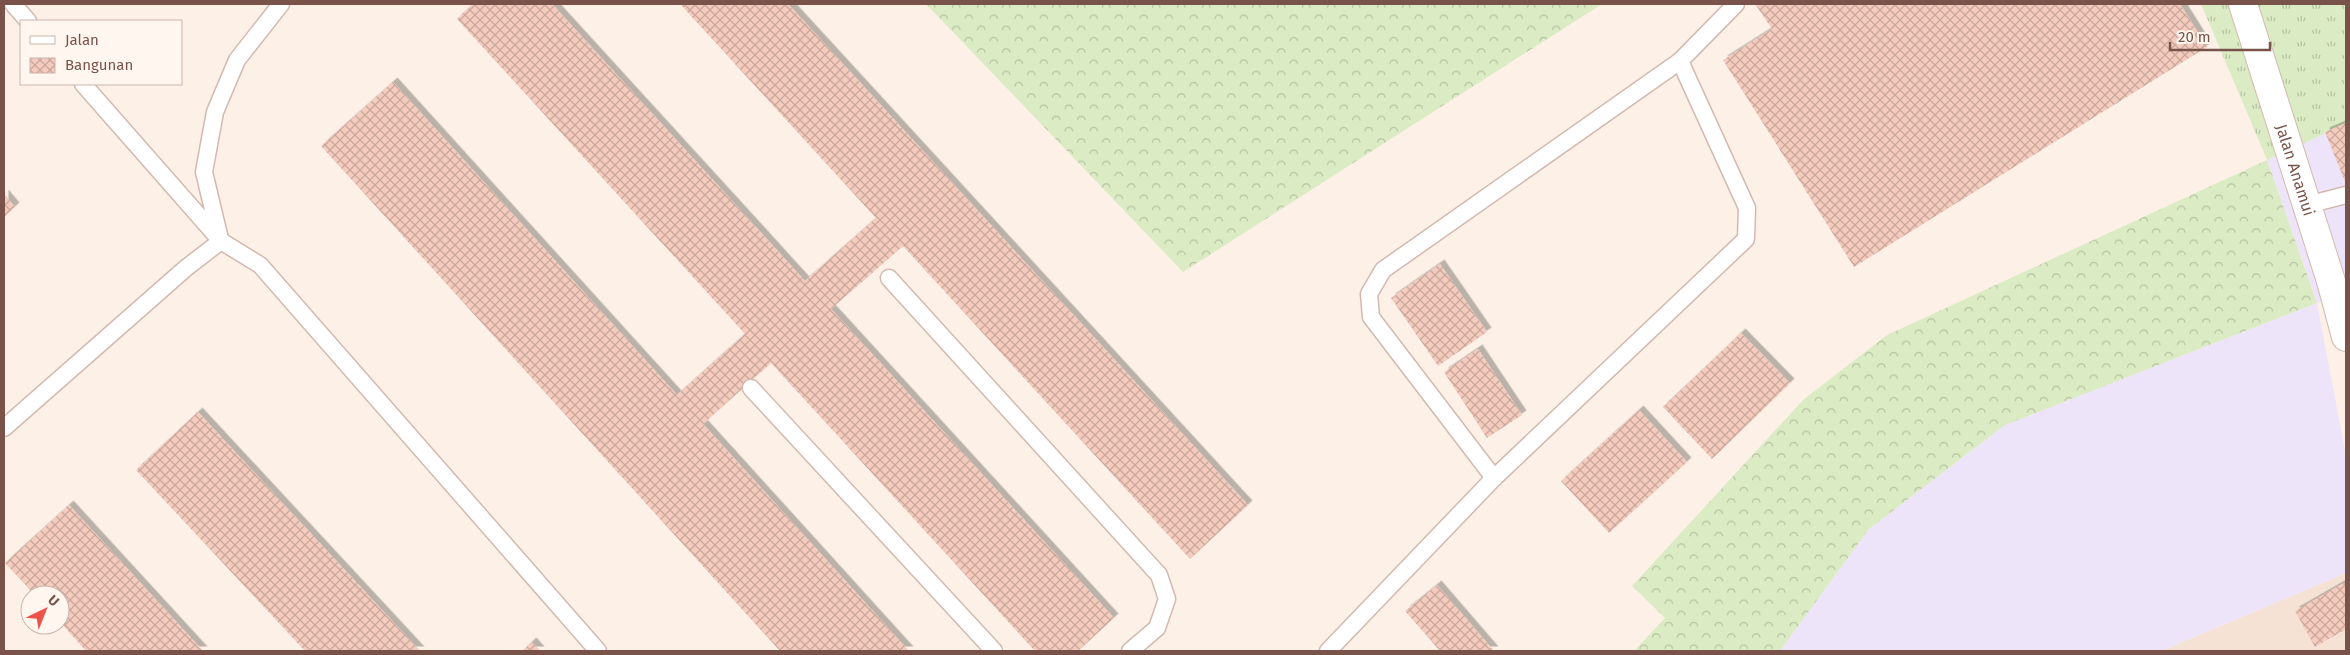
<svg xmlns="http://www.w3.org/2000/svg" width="2350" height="655" font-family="'Fira Sans',sans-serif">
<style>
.residential{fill:#f5e2d5}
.education{fill:#eee4fa}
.grass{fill:url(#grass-tufts)}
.forest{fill:url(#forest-crowns)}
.building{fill:url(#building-cross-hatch);filter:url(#shadow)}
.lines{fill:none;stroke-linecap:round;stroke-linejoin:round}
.lane-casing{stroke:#d3b9af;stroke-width:19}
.street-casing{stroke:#d3b9af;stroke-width:30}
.lane{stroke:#fff;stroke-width:16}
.street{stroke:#fff;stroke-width:28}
.labels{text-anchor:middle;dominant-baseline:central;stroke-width:4.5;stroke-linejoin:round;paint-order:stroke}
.street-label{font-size:16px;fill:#79534a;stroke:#fff6ef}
</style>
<defs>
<pattern id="grass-tufts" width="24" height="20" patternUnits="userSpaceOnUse" patternTransform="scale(1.25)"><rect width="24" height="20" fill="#dbecc4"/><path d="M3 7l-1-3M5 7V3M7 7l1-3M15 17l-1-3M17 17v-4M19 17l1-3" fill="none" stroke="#b6c2a1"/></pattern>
<pattern id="forest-crowns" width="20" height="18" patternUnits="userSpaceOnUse" patternTransform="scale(1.25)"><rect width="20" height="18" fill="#dbecc4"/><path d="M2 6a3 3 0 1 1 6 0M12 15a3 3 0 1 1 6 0" fill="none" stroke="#b6c2a1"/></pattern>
<pattern id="building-cross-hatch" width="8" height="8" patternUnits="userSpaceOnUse" patternTransform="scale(1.25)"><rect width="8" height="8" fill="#f4cbbd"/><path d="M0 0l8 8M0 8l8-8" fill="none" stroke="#caa79c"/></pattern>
<filter id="shadow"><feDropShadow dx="4.5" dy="-4.5" stdDeviation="0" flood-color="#0004"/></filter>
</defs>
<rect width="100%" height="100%" fill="#fdf1e7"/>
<!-- residential -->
<path class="residential" d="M2346 573V651H2161Z"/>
<!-- education -->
<path class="education" d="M2346 124V295L2317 303 2346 456V573L2161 651H1780L1869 529 2005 425 2317 303 2267 160Z"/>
<!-- grass -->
<path class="grass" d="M2201 4H2346V124L2267 160Z"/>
<!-- forest -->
<g class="forest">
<path d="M926 4H1602L1183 272Z"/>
<path d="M2267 160 2317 303 2005 425 1869 529 1780 651H1634L1665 618 1632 586 1804 399 1887 335Z"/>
</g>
<!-- building -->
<g class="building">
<path d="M473 4H552L805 281 876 218 680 4H788L1248 505 1190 559 903 246 831 309 1114 618 1078 651H1035L771 363 703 424 909 651H780L321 146 393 82 677 395 745 334 457 19Z"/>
<path d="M1755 4H2180L2207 47 1854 267 1723 60 1772 29Z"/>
<path d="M2346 123V184L2325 132Z"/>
<path d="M4 194 15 207 4 217Z"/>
<path d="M1440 264 1487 332 1438 366 1391 298Z"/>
<path d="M1741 333 1790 383 1712 459 1663 407Z"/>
<path d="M1478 349 1522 415 1487 438 1444 372Z"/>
<path d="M1639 410 1687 462 1609 533 1561 481Z"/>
<path d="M198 412 420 651H305L136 470Z"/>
<path d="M69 505 203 651H86L60 622V595H35L5 563Z"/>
<path d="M2344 583 2346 588V629L2315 647 2295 611Z"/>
<path d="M1437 585 1494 651H1440L1405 611Z"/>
<path d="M532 642 540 651H522Z"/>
</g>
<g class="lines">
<defs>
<g id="lane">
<path d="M13 4 28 21"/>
<path d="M83 84 221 241 260 265 598 651"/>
<path d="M2307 205 2346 195"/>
<path d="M220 239 204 172 215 112 237 60 281 4"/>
<path d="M889 278 1159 575 1167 599 1157 628 1130 651"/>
<path d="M751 388 994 651"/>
<path d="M4 428 186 268 221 241"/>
<path d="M1494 478 1371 317 1369 294 1383 270 1680 61"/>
<path d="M1328 651 1494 478 1746 239 1747 208 1680 61 1736 4"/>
</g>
<g id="street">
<path id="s1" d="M2243 4 2331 281 2346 337"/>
</g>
</defs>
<!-- lane casing -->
<use href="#lane" class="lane-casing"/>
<!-- street casing -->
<use href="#street" class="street-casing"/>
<!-- lane -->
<use href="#lane" class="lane"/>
<!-- street -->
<use href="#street" class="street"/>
</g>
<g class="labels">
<!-- street labels -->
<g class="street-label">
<text stroke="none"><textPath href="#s1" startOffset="174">Jalan Anamui</textPath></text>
</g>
</g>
<!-- border -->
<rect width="2350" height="655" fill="none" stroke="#79534a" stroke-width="10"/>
<!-- legend -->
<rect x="20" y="20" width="162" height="65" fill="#fff6ef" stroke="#c9b5ad"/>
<rect x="30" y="36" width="25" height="8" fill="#ffffff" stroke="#c9b5ad"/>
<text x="65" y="45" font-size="15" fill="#79534a">Jalan</text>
<rect x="30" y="58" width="25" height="15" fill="url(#building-cross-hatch)" stroke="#c9b5ad"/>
<text x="65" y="70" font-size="15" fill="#79534a">Bangunan</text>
<!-- north arrow -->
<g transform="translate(45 610) rotate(43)"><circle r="24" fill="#fff6ef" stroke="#c9b5ad"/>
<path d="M0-4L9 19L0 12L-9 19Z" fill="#ec5247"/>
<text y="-8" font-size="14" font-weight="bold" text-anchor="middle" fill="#79534a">U</text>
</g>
<!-- scale -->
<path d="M2170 42v8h100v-8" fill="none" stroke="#79534a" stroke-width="2.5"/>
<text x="2178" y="42" font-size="15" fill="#79534a" stroke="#fff6ef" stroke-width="4" paint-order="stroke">20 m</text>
</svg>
